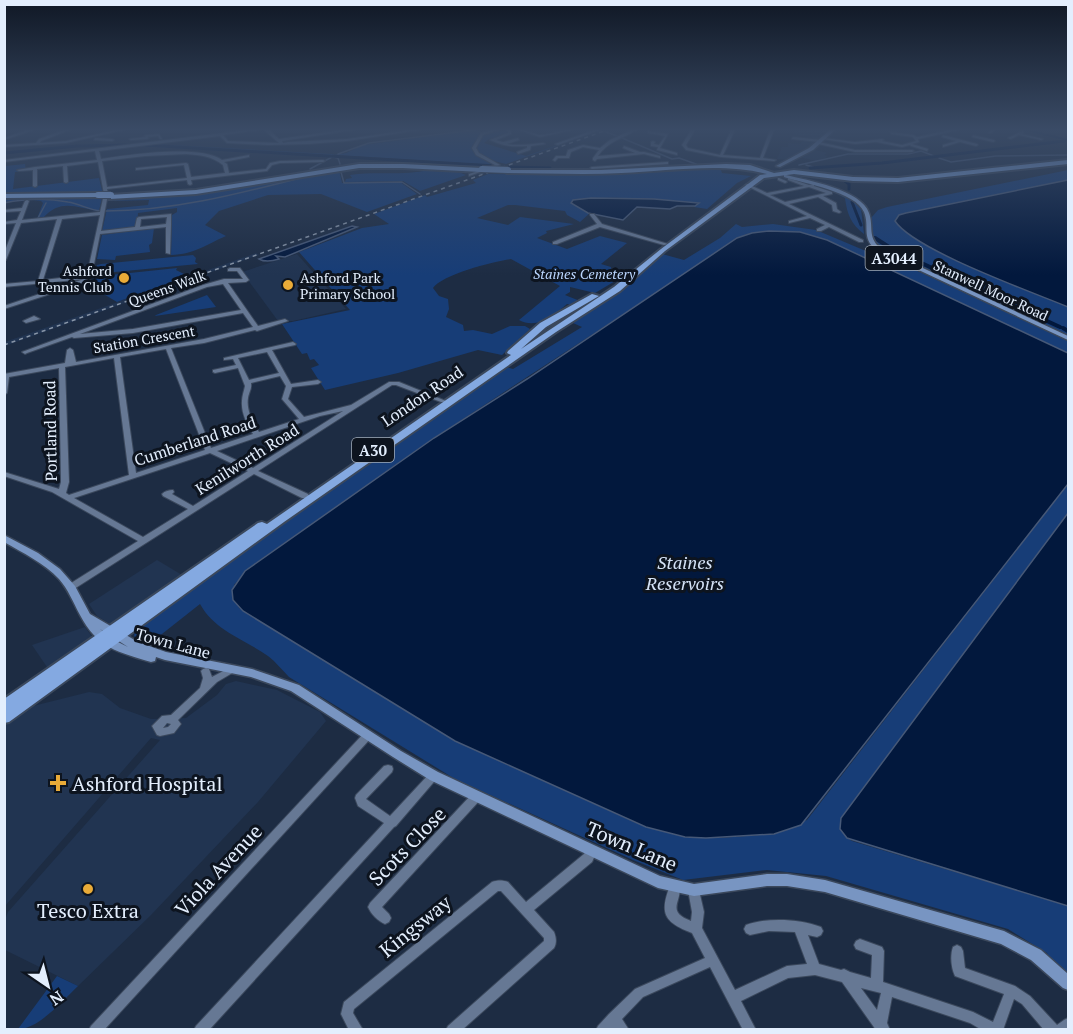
<svg xmlns="http://www.w3.org/2000/svg" width="1073" height="1034" font-family="'PT Serif',serif">
<style>
.built{fill:#213451}
.green{fill:#173d77}
.water{fill:#02183d;stroke:#465877;stroke-width:1.5}
.lines{fill:none;stroke-linecap:round;stroke-linejoin:round}
.stream{stroke:#465877;stroke-width:1.5}
.canal-far1{stroke:#02183d;stroke-width:3}
.canal{stroke:#02183d;stroke-width:4}
.river{fill:#02183d;fill-rule:evenodd}
.minor-casing{stroke:#3b485c;stroke-width:2}
.major-casing{stroke:#3b485c;stroke-width:3}
.highway-casing{stroke:#3b485c;stroke-width:4}
.minor{fill:#667894;fill-rule:evenodd}
.major{fill:#7895c2;fill-rule:evenodd}
.highway{fill:#84a9e1;fill-rule:evenodd}
.rail{stroke:#8895a7;stroke-width:1.5;stroke-dasharray:4 4;stroke-linecap:butt}
.highway-bridge-casing{stroke:#3b485c;stroke-width:8;stroke-linecap:butt}
.highway-bridge{stroke:#84a9e1;stroke-width:6}
.poi-dot{fill:#e9ab38;stroke:#0d141f;stroke-width:2}
.labels{text-anchor:middle;dominant-baseline:central;stroke-width:6;stroke-linejoin:round;paint-order:stroke}
.far-poi-label{font-size:14px;fill:#e3eefd;stroke:#0d141f;text-anchor:end}
.far-park-label{font-size:14px;font-style:italic;fill:#bbd6fe;stroke:#0d141f}
.far-street-label{font-size:14px;fill:#e3eefd;stroke:#0d141f}
.shield{fill:#0d141f;stroke:#a3adba;stroke-width:1.5}
.shield-label{font-size:15px;font-weight:bold;fill:#e3eefd}
.street-label{font-size:16px;fill:#e3eefd;stroke:#0d141f}
.water-label{font-size:18px;font-style:italic;fill:#d5e3f7;stroke:#0d141f}
.near-poi-label{font-size:20px;fill:#e3eefd;stroke:#0d141f;text-anchor:start}
.near-street-label{font-size:20px;fill:#e3eefd;stroke:#0d141f}
</style>
<rect width="100%" height="100%" fill="#1d2c43"/>
<!-- built -->
<g class="built">
<path d="M837 130 829 139 823 138 808 148 827 153 824 155 828 157 816 161 795 156 789 160 777 159 782 147H788V143L800 144 805 136 794 134 795 131Z"/>
<path d="M256 253 259 255 5 346V342Z"/>
<path d="M297 254 346 309 293 321H278L242 272Z"/>
<path d="M157 560 182 575 114 624H110L97 616 89 604Z"/>
<path d="M85 627 93 638 49 670 32 645Z"/>
<path d="M236 681 277 690 320 712 326 721 258 802 151 915 78 986 5 950 4 922 8 912 160 740 151 738 5 906V724L29 707 89 692 102 694 120 708 151 719 186 718 217 695 226 684Z"/>
</g>
<!-- green -->
<g class="green">
<path d="M475 130 485 133 508 130 510 133 489 139 484 143 526 156 602 130 506 164 482 158 497 165 334 155 333 154 331 157 140 146 153 144 331 154H334V155L346 153 363 145Z"/>
<path d="M25 164 26 171 15 172 13 189 99 178 103 194H5V166Z"/>
<path d="M720 168 722 173 751 176 737 183 707 209 694 207 698 203C657 199 614 195 573 200L590 213 580 222 567 215 565 211 515 205H508L477 218 508 225 520 217 574 224 546 231 547 233 537 238 567 249 600 236 627 243 601 264 611 267V270L625 274 622 277 595 293 570 287V292L565 295 580 301 571 305 567 304C554 315 537 330 519 320L560 286 511 259C494 261 441 275 433 288L439 296 448 299 449 309 446 317 463 325 464 331 473 330 492 334 510 326H525L530 329 502 355 478 350 398 373 325 390 311 368 319 365 314 359 310 360 307 353 302 354 282 324 350 310 299 252 362 228 389 224 374 214 425 195 427 197 476 183 473 180 488 174 612 175Z"/>
<path d="M339 170 342 183 400 182 417 194 367 212 321 194 268 195 219 211 205 225 226 236C205 245 195 254 171 255L172 215 177 212V208L138 213 137 228 102 231 107 209 148 205 149 200 109 201 110 198 202 193Z"/>
<path d="M429 170C441 174 454 169 466 175L420 191 403 181 345 182 346 179 352 178 350 175C376 171 403 176 429 170Z"/>
<path d="M1068 170V180L1006 193 1022 200 1003 193 906 213 895 219C905 245 1039 294 1068 307V335L876 245 872 240 871 218 878 210 887 207Z"/>
<path d="M835 193 852 200 861 209 864 234C851 224 847 214 845 198Z"/>
<path d="M4 198H102L99 211C76 208 61 198 43 218L37 219 43 203 41 201 26 199 5 202Z"/>
<path d="M736 224 742 227 773 224 816 230 892 262 896 261 1068 341V353L818 237 785 231 746 234 434 438 250 567 234 585 239 608 455 741 636 823 685 837 720 838 774 834 807 820 1068 484V513L841 818 847 838 852 841 1068 906V975L1049 958 1047 953 1008 929 826 876 767 870 683 880 633 860 455 779 289 677C282 670 276 662 268 656 244 639 215 631 200 604L148 645 134 636 135 632 155 615 468 393 506 367 513 369 582 327 573 323 621 291 662 254 684 260 720 238Z"/>
<path d="M154 228 152 243 149 245 150 252 116 256 115 260 97 259 102 235Z"/>
<path d="M193 255 196 258 195 262 198 264 94 274 97 265 101 264Z"/>
<path d="M177 268 176 270 188 276 117 302 85 283 92 277Z"/>
<path d="M207 295 216 307 155 316 156 315Z"/>
<path d="M57 976 78 986C64 999 38 1030 18 1029Z"/>
</g>
<!-- water -->
<g class="water">
<path d="M1068 180V307C1032 292 914 250 895 221L899 215 906 213Z"/>
<path d="M591 198 654 199 699 203 695 206H677L670 209 637 207 623 220 588 213 571 203 573 200Z"/>
<path d="M352 226 357 227 285 257 276 256 279 259C273 261 266 263 259 259Z"/>
<path d="M769 231 800 232 827 240 1068 353V484L801 825 774 834 706 838 685 837 646 827 455 741 243 611 233 600 232 590 245 571 434 438 527 379 737 238 752 233Z"/>
<path d="M1068 513V906L847 838 840 829 841 818Z"/>
</g>
<g class="lines">
<!-- stream -->
<g class="stream">
<path d="M606 132 617 136"/>
<path d="M622 138 672 159 679 158 696 164"/>
<path d="M338 154 369 143 474 130"/>
<path d="M333 157 338 158 340 164"/>
<path d="M939 158 951 162 996 156 1068 155"/>
<path d="M799 165 848 154H908L921 151 934 156"/>
<path d="M806 165 813 167"/>
<path d="M310 169 332 157"/>
<path d="M341 172 344 183 402 182 420 194"/>
<path d="M4 203C24 199 47 198 68 202 80 204 89 210 101 211"/>
<path d="M106 211C176 211 245 192 312 175"/>
<path d="M38 218 46 203"/>
</g>
<!-- canal-far1 -->
<g class="canal-far1">
<path d="M145 145 496 166"/>
<path d="M4 153 77 146 133 145"/>
<path d="M510 167 550 168"/>
<path d="M810 168 882 163 1064 141"/>
<path d="M845 181 849 184V189"/>
<path d="M852 202 861 225"/>
</g>
<!-- canal -->
<g class="canal">
<path d="M875 238 889 247"/>
<path d="M891 249 1060 327"/>
<path d="M1063 328 1068 331"/>
</g>
<!-- river -->
<path class="river" d="M1022 130H1031L1068 139V141Z"/>
<defs>
<g id="minor">
<path d="M27 130H34L4 140V138Z"/>
<path d="M64 130H70L41 141 40 143 66 141 116 130H124L66 143 4 147V145L36 143 39 139Z"/>
<path d="M247 130H260L223 135 228 141 279 143 264 130H269L279 139 342 130H354L282 141 283 143 288 142 347 139 409 130H420L347 141 308 144 268 145 227 143 220 136 99 151 101 159C128 155 199 144 222 160L249 155V157L224 162 227 164 229 173 266 169 270 163 280 161 323 160 325 161 323 162 280 163 272 165 267 171 191 180 192 184 190 185 188 184 187 180 107 189 108 194 101 231 135 227 137 218 139 217 171 214V225L170 254 166 253V227L100 234 91 279 84 283 4 309V306L84 279 4 287V284L38 281 57 219 21 223 6 260 4 261V253L16 223 4 224V222L17 220 21 211 4 212V210L22 208 25 201 27 200 29 201 22 220 100 212 104 194 98 162 67 166 68 182 66 183 64 182 63 166 37 169V186L35 187 33 186V170L19 171 17 170 35 167 97 160 95 151 4 162V160ZM186 154C200 155 212 156 223 165L225 173 191 177 188 164 186 163 137 168H136V170L184 165 187 178 107 187 102 161 145 156ZM100 215 87 275 43 280 62 219ZM167 217 166 224 140 227 141 219Z"/>
<path d="M492 130H499L483 135 476 148 479 153 500 165 469 176V174L495 165 476 155 472 148 481 133Z"/>
<path d="M507 130H511V134L496 140 503 142 518 138 519 140 507 144C517 146 532 144 543 143L545 144 531 146 530 150 518 154 517 152 527 148V146C511 147 504 146 490 140L508 133Z"/>
<path d="M519 130C527 130 533 134 540 135 548 135 561 130 572 130L540 137Z"/>
<path d="M594 130H600L558 145 555 144Z"/>
<path d="M632 130H637C623 138 607 142 598 156L635 153 623 148 624 146 640 152H644L660 156V158L644 154 597 159 595 161 593 160V158L599 150 583 147 571 152 569 158H558L555 161 553 160 556 156H566L568 150 583 145 600 148 610 140Z"/>
<path d="M691 130H695L686 145 688 148 720 155 731 130H735L723 155 760 158 770 130H774L763 158 776 160 774 161 721 157 686 150 682 145Z"/>
<path d="M950 130H959L918 139 919 142 912 144 928 149 927 151 911 146 910 145 902 147 876 142 855 144 822 139 824 138 855 142 882 139 884 140 882 141 902 145 916 141 913 137 891 134 890 132 914 135 917 137Z"/>
<path d="M990 130H995L992 133H988Z"/>
<path d="M648 131 668 134 660 148 677 153V155L657 150 658 147 651 146V142L653 141 655 142 654 144 659 145 665 136 648 133Z"/>
<path d="M1022 131 1024 132 1022 134 1043 139 1041 140 1019 135 1011 139 1008 138Z"/>
<path d="M159 134 162 139H160L158 136 147 137 149 138 147 139 131 140 129 139 146 137 144 136 146 135Z"/>
<path d="M943 135 977 144 978 145 976 146 960 142 943 147V145L956 141 942 137Z"/>
<path d="M973 135 994 140 995 141 993 142 972 137Z"/>
<path d="M793 137 821 140 822 142H819L855 150H912L914 151 912 152H855L818 144 819 142 792 139Z"/>
<path d="M95 138 112 139 114 140 112 141 94 140Z"/>
<path d="M667 162H668V164L592 169 590 168 592 167Z"/>
<path d="M779 178 786 181 787 182 785 183 778 180V178Z"/>
<path d="M788 178 809 185 814 184V186L832 192V194L823 196 836 203 837 209 841 212 839 213 833 211 832 205 818 197 789 204 863 240V242H859L829 227 821 231H817V229L825 225 810 218 789 223V221L807 216 745 185 748 184 767 193 804 186 788 180ZM809 187 826 193 785 202 770 195Z"/>
<path d="M590 214H594L602 224 668 244 664 245 600 227 557 244H553V242L597 224 590 215Z"/>
<path d="M230 268H240L249 280 246 282 228 283 258 326 285 319 288 321 257 331 255 330 204 343 171 348 211 448 253 434C247 424 241 413 242 401 242 396 244 391 245 386L238 368 215 373 213 372V370L236 365 233 359 224 360V358L293 342 296 344 295 345 272 350 291 384 318 380 321 382 318 384 292 387 288 399 304 417 351 405 389 382H399L446 401 445 402H441L396 385H392L258 471 308 494 309 496 308 498H302L254 474 74 589H68L67 587 68 585 138 541 52 492 4 476V472L59 489 61 482 59 368 9 377 7 393 4 395V374L65 363 67 350 70 348 73 350 76 362 204 339 253 327 243 313 133 333 74 338 72 337 27 353 25 354 22 352 203 285 224 279H243L237 271H228V269ZM223 284 241 310 133 329 80 334 207 287ZM166 349 205 450 136 473 120 357ZM267 352 279 373 249 380 238 358ZM114 358 129 475 69 495 66 493 69 482 65 367ZM280 376 286 386 282 399 299 419 259 432C253 423 246 410 248 398 249 392 252 389 251 383ZM343 411 253 468 217 451 320 416ZM210 453 248 471 193 506 172 494 174 492 173 490C169 490 165 491 162 494L163 496 188 509 143 537 74 498Z"/>
<path d="M34 316 40 319 26 323 23 321Z"/>
<path d="M231 667 234 668 236 670 234 672 217 682 178 720 181 724 174 733 160 736 157 735 152 726 162 716 171 715 200 688 203 678 201 671 203 669 206 668 209 669 212 677ZM167 723 171 724 168 727 163 728Z"/>
<path d="M368 731 371 732 373 735 371 738 104 1030H89L91 1026 365 732Z"/>
<path d="M388 765 392 766 393 769 392 772 366 799 390 816 430 773 434 772 438 773 439 776 396 826 394 827 209 1030H194L196 1026 384 823 358 806 355 798 356 795 384 766Z"/>
<path d="M476 793 480 794 481 797 480 800 382 907 389 914 391 918 389 922 385 924C378 921 371 914 368 907L370 903 472 794Z"/>
<path d="M592 846 596 847 597 851 592 862 534 910 554 932C556 937 557 943 554 948L462 1030H446L448 1026 544 941V938L501 891H498L354 1009 353 1013 363 1030H349L341 1014 344 1002 492 882C497 880 503 880 508 882L526 902 584 854 588 847Z"/>
<path d="M675 882 679 883C684 901 664 911 691 921L692 912 688 890 690 886 694 885 698 886 704 912 702 928 735 990 787 966 807 964 795 932 769 931 750 935 746 933 744 929 746 925C768 917 800 919 821 927L823 931 821 935 817 937 808 935 819 964 841 970 844 969 850 972 871 978 872 955 856 949 854 945 856 941 860 939 882 947 884 951 883 982 973 1012 993 1022 1004 994 955 976C951 968 950 955 953 947L957 945 961 947 963 951 965 968 1015 986 1030 996 1057 1025 1064 1020 1068 1018V1030H1044L1022 1004 1014 999 1003 1030H982L970 1023 892 997 887 1023 890 1030H876L842 982 815 975 788 978 741 1001 756 1030H743L710 967 643 997 622 1019 629 1030H614L613 1028 611 1030H596L598 1026 609 1014 635 989 705 958 692 933C663 922 659 913 671 883ZM861 988 881 993 877 1010Z"/>
</g>
<g id="major">
<path d="M830 130H835L813 150 780 167 776 166 809 148Z"/>
<path d="M786 175C807 180 862 190 869 213 874 227 867 236 880 248L1068 336V340L876 250C861 237 870 227 864 212 856 192 803 183 784 177V175Z"/>
<path d="M4 535 38 553 60 569 75 586 90 614 138 642 166 652 252 669 299 685 401 751 438 772 660 876 694 884 767 874H787L825 880 1004 931 1041 950 1068 974V990L1063 988 1031 960 1001 944 825 892 787 886H767L694 896 658 888 430 780 393 757 291 691 251 677 165 660 156 657 155 661 151 662C118 652 97 648 80 615 73 602 68 589 59 579 44 563 23 553 4 542ZM100 629 128 647 114 640Z"/>
</g>
<g id="highway">
<path d="M1068 160V164L898 182 853 181 794 174 764 178 665 251 620 291 556 332 284 522 9 722 4 723V699L258 523 262 522 267 524 511 355 507 353 508 351 540 323 592 294 599 296 546 327 521 349 614 287 661 249 760 175 767 174C725 162 666 171 621 173 583 175 545 173 507 173L504 171 505 170H601L726 164 750 165 774 173 794 170 853 177 898 178Z"/>
<path d="M359 164H403L482 168 485 170 482 172 403 168H359L196 194 109 199 106 197 109 195 196 190Z"/>
<path d="M4 194 98 193 101 195 98 197 4 198Z"/>
</g>
</defs>
<!-- minor casing -->
<use href="#minor" class="minor-casing"/>
<!-- major casing -->
<use href="#major" class="major-casing"/>
<!-- highway casing -->
<use href="#highway" class="highway-casing"/>
<!-- minor -->
<use href="#minor" class="minor"/>
<!-- major -->
<use href="#major" class="major"/>
<!-- highway -->
<use href="#highway" class="highway"/>
<!-- rail -->
<path class="rail" d="M4 345 607 130"/>
<defs>
<g id="highway-bridge">
<path d="M482 169 508 170"/>
<path d="M98 195H111"/>
</g>
</defs>
<!-- highway-bridge casing -->
<use href="#highway-bridge" class="highway-bridge-casing"/>
<!-- highway-bridge -->
<use href="#highway-bridge" class="highway-bridge"/>
</g>
<!-- sky -->
<linearGradient id="sky" x2="0" y2="1"><stop stop-color="#101825"/><stop offset="0.47" stop-color="#3a4b66"/><stop offset="1" stop-color="#3a4b66" stop-opacity="0"/></linearGradient>
<rect width="1073" height="275" fill="url(#sky)"/>
<!-- markers -->
<g class="poi-dot">
<circle cx="124" cy="278" r="6"/>
<circle cx="288" cy="285" r="6"/>
<path d="M55 774h6v6h6v6h-6v6h-6v-6h-6v-6h6z"/>
<circle cx="88" cy="889" r="6"/>
</g>
<g class="labels">
<!-- far-poi labels -->
<g class="far-poi-label">
<text x="112" y="270">Ashford<tspan x="112" dy="16">Tennis Club</tspan></text>
<text x="300" y="277" text-anchor="start">Ashford Park<tspan x="300" dy="16">Primary School</tspan></text>
</g>
<!-- far-park labels -->
<g class="far-park-label">
<text x="584" y="273">Staines Cemetery</text>
</g>
<!-- far-street labels -->
<g class="far-street-label">
<text transform="translate(167 288) rotate(-20)">Queens Walk</text>
<text transform="translate(991 290) rotate(25)">Stanwell Moor Road</text>
<text transform="translate(144 339) rotate(-10)">Station Crescent</text>
</g>
<!-- shield labels -->
<g class="shield">
<rect x="865.5" y="246" width="57" height="24" rx="4.5"/>
<rect x="352" y="438" width="42" height="24" rx="4.5"/>
</g>
<g class="shield-label">
<text x="894" y="258">A3044</text>
<text x="373" y="450">A30</text>
</g>
<!-- street labels -->
<g class="street-label">
<text transform="translate(422 396) rotate(-34)">London Road</text>
<text transform="translate(50 431) rotate(-91)">Portland Road</text>
<text transform="translate(195 441) rotate(-18)">Cumberland Road</text>
<text transform="translate(247 459) rotate(-32)">Kenilworth Road</text>
<text transform="translate(173 643) rotate(15)">Town Lane</text>
</g>
<!-- water labels -->
<g class="water-label">
<text x="685" y="562">Staines<tspan x="685" dy="21">Reservoirs</tspan></text>
</g>
<!-- near-poi labels -->
<g class="near-poi-label">
<text x="72" y="783">Ashford Hospital</text>
<text x="88" y="910" text-anchor="middle">Tesco Extra</text>
</g>
<!-- near-street labels -->
<g class="near-street-label">
<text transform="translate(407 846) rotate(-46)">Scots Close</text>
<text transform="translate(632 846) rotate(23)">Town Lane</text>
<text transform="translate(218 870) rotate(-47)">Viola Avenue</text>
<text transform="translate(415 926) rotate(-39)">Kingsway</text>
</g>
</g>
<!-- border -->
<rect width="1073" height="1034" fill="none" stroke="#e3eefd" stroke-width="12"/>
<!-- north arrow -->
<g transform="translate(48 986) rotate(145)" stroke="#0d141f" stroke-width="4.5" paint-order="stroke">
<path d="M0-4.5L10 22L0 15L-10 22Z" fill="#e3eefd"/>
<text y="-9" font-size="16" font-weight="bold" text-anchor="middle" fill="#e3eefd">N</text>
</g>
</svg>
